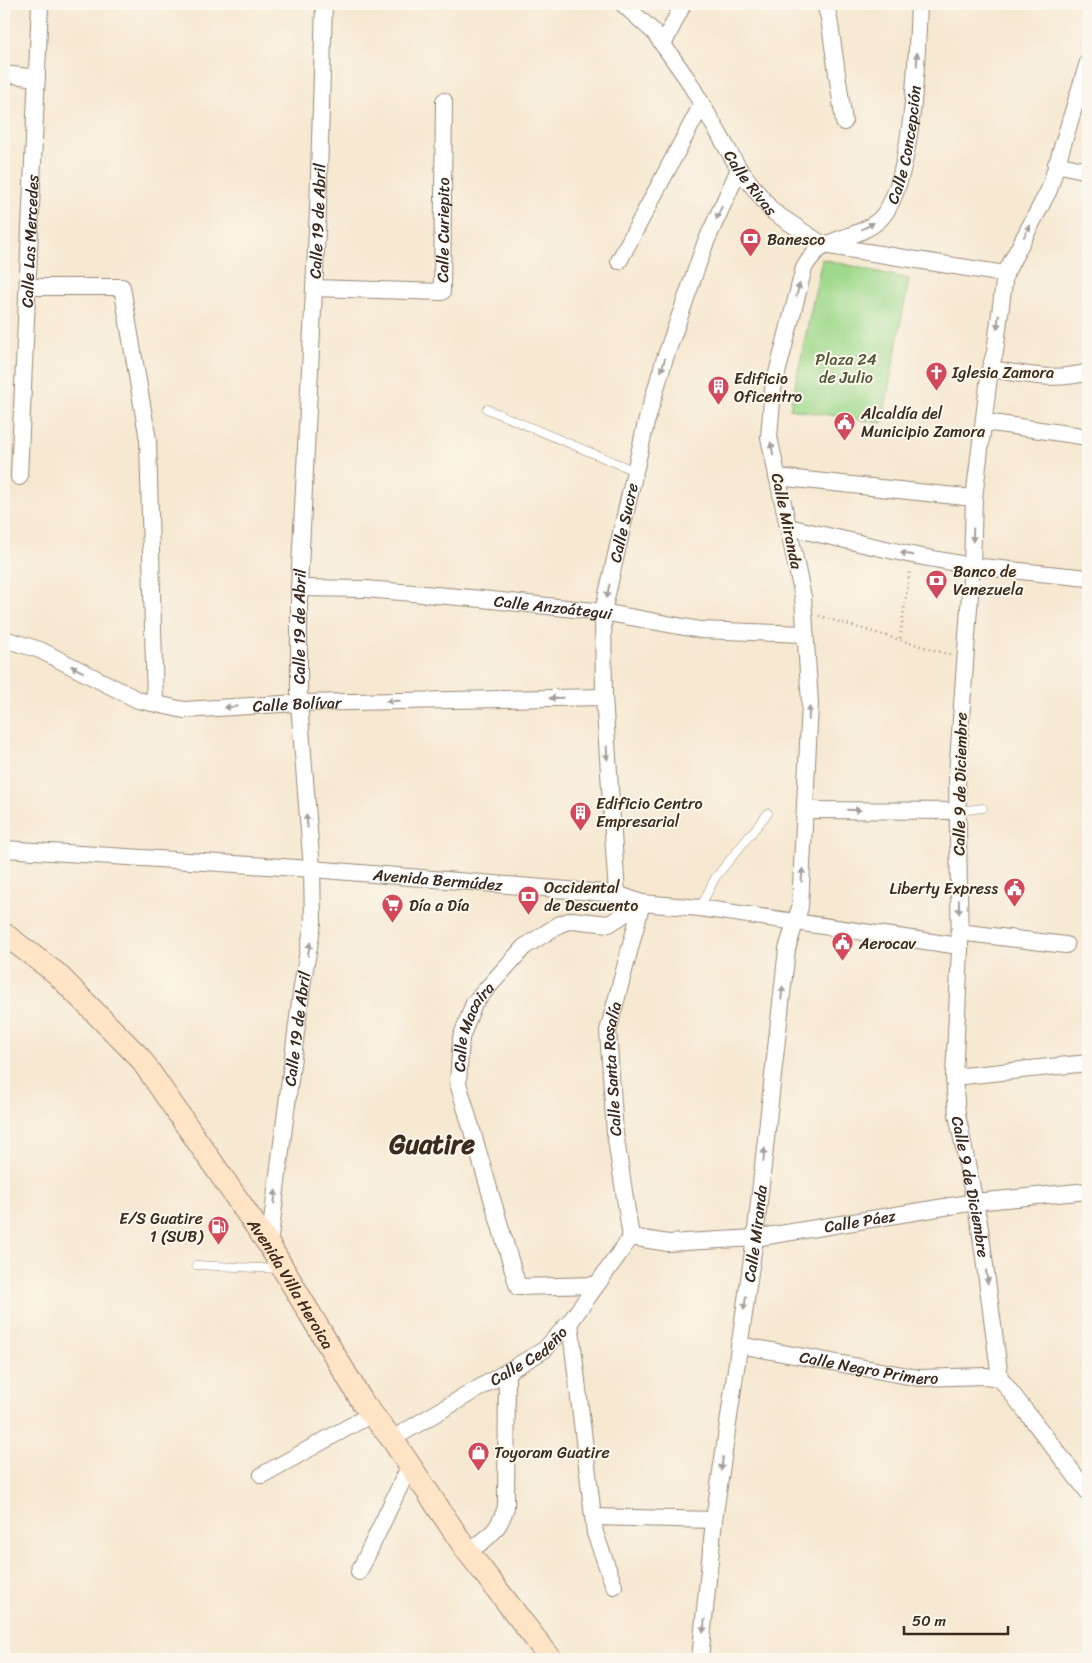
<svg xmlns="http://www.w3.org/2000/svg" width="1092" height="1663" font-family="Sriracha,sans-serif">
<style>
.green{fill:#9fd98b;stroke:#6d8254}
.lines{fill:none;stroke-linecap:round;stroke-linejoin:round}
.service-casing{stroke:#988978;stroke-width:9}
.minor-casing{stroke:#988978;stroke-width:18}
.secondary-casing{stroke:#988978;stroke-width:24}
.path{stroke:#988978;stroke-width:2.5;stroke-dasharray:1 4;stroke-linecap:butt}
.service{stroke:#fff;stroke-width:8}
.minor{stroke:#fff;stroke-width:16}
.secondary{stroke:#ffe4c6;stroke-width:22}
.oneway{fill:#a79f9a}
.labels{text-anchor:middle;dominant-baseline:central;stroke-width:4;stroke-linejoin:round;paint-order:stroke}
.street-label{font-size:16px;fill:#3b2a1e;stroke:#fbf7ec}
.poi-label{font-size:16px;fill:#3b2a1e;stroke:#fbf7ec;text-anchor:start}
.park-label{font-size:16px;fill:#545639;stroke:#fbf7ec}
.town-label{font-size:26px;font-weight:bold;fill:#3b2a1e;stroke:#fbf7ec}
</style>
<rect width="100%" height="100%" fill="#fbf7ec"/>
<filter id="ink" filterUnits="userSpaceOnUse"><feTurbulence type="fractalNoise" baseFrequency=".02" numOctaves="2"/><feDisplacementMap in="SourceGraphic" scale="10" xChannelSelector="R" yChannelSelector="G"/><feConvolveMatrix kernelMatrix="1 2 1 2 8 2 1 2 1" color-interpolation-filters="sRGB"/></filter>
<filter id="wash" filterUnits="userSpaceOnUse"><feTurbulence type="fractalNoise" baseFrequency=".0096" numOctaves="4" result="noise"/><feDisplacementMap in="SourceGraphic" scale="20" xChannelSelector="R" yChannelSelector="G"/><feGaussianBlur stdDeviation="1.12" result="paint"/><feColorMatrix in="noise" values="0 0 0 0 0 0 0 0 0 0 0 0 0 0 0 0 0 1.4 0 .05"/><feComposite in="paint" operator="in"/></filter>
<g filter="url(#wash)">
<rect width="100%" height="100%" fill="#f6e8d1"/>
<!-- green -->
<path class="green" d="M822 259 909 279 882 423 790 409Z"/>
</g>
<g filter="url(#ink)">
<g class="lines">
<defs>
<g id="service">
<path d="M487 409 635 471"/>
<path d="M958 811 983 808"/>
<path d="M700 908 715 878 768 813"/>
<path d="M196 1265 280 1269"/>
</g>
<g id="minor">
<path id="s1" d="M623 4 654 32 688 80 739 169 772 211 823 245 1005 274"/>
<path d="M825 4 829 18 844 122"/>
<path d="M663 45 683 4"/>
<path id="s2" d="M1088 62 1049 190 1005 274 995 352 990 369 974 498 972 566 957 775 960 949 954 1077 957 1114 980 1228 1000 1378 1088 1492"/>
<path d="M4 74 37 78"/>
<path d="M1056 164 1088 171"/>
<path d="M619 261 701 106"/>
<path d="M28 287H122L148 440 155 703"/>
<path id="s3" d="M314 288 442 292 444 101"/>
<path d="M990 369C1025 374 1054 382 1088 372"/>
<path d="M985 422 1088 437"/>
<path id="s4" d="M19 477 40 4"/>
<path d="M777 477 974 498"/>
<path d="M788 527 912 555 972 566 1088 578"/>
<path id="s5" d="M299 588 366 589 482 599 603 612 700 630 805 634"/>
<path id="s6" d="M4 639 40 650 138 700 184 710 299 703 604 697"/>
<path d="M805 810 958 811"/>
<path id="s7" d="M4 849 312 869 617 894 642 903 700 908 959 946"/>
<path id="s8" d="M617 894 604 697 603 612 646 423 664 361 705 244 739 169"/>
<path d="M959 932 1066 945"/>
<path d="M954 1077 1088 1063"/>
<path id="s9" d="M631 1237 668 1243 755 1238 975 1202 1088 1191"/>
<path id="s10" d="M631 1237 615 1133 608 1031 642 903"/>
<path id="s11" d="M269 1245 302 986 313 923 312 869 299 703V588L318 210 324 4"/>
<path id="s12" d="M596 1285 518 1287 458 1083 461 1038 474 1003 524 947 560 924 572 920 609 924 642 903"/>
<path d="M570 1322 595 1533 614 1586"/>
<path id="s13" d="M739 1345 919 1378 985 1376 1000 1378"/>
<path id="s14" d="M392 1439 544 1350 570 1322 631 1237"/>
<path d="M262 1475 372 1414"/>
<path d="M594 1517 714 1520"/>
<path d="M468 1552C487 1539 499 1531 506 1507L507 1372"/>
<path d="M359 1572 410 1465"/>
<path id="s15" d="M700 1659 714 1520 755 1238 787 949 800 907 810 703 803 597 769 437 773 389 804 268C823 233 851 243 878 221 914 190 917 51 919 4"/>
</g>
<g id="secondary">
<path id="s16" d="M4 934 56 973 140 1058 269 1245 363 1403 392 1439 468 1552 551 1659"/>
</g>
</defs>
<!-- service casing -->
<use href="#service" class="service-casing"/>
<!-- minor casing -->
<use href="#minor" class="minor-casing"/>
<!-- secondary casing -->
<use href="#secondary" class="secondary-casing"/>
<!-- path -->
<g class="path">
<path d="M819 616 951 655"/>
<path d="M900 638 910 569"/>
</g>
<!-- service -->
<use href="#service" class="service"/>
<!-- minor -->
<use href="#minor" class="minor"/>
<!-- secondary -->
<use href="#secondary" class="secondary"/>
</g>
<!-- one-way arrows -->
<defs><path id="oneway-solid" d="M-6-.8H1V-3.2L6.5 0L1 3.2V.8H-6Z" transform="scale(1.25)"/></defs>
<g class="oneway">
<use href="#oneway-solid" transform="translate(917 59) rotate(-88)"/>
<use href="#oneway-solid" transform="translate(719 213) rotate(114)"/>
<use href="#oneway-solid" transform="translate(868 226) rotate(-29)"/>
<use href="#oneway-solid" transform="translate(1027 231) rotate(-62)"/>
<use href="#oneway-solid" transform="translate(798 290) rotate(-75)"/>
<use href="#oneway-solid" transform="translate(998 322) rotate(97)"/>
<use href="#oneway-solid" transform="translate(663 365) rotate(107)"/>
<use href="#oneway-solid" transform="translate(772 449) rotate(-101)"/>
<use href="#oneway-solid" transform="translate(973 535) rotate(92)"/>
<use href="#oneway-solid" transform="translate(907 554) rotate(-168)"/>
<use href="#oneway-solid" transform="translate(608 591) rotate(103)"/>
<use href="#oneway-solid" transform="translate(77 669) rotate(-153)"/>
<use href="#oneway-solid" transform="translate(556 698) rotate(179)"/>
<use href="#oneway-solid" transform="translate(393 701) rotate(179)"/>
<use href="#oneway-solid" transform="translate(231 707) rotate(177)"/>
<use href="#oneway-solid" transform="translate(809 713) rotate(-88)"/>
<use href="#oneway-solid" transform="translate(607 753) rotate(87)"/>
<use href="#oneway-solid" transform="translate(854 810) rotate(1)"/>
<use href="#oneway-solid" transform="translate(307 821) rotate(-95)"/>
<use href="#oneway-solid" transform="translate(802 875) rotate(-85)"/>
<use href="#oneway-solid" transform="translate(959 907) rotate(89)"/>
<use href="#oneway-solid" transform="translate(309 949) rotate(-80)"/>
<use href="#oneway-solid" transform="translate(782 993) rotate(-84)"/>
<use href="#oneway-solid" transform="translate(764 1155) rotate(-84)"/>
<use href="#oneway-solid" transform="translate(275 1197) rotate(-83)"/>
<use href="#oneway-solid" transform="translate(987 1277) rotate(82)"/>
<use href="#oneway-solid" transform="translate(745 1303) rotate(98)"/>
<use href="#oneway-solid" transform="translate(722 1464) rotate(98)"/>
<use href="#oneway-solid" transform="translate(704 1626) rotate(96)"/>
</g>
</g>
<!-- icons -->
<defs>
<symbol id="bank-pin" viewBox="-11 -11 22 30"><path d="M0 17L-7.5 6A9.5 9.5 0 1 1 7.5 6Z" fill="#d1495b" stroke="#fbf7ec"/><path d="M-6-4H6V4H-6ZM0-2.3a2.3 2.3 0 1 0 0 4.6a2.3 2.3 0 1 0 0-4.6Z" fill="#fff"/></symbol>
<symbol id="church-pin" viewBox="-11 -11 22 30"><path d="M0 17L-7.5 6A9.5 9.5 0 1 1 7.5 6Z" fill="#d1495b" stroke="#fbf7ec"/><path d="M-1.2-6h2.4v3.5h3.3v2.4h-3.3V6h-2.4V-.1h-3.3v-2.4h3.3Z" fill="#fff"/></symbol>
<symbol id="building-pin" viewBox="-11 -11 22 30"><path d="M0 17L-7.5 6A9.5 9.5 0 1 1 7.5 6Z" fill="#d1495b" stroke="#fbf7ec"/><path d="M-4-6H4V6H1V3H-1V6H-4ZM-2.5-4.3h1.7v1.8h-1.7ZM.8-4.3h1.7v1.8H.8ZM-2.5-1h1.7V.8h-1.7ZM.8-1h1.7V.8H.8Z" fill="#fff"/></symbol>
<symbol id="civic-pin" viewBox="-11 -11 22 30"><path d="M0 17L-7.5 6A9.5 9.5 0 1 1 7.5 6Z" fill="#d1495b" stroke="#fbf7ec"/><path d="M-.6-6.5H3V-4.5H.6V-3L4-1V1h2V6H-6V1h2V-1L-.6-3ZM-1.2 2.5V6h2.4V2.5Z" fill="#fff"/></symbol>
<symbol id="supermarket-pin" viewBox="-11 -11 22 30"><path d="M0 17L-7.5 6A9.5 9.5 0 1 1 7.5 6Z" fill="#d1495b" stroke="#fbf7ec"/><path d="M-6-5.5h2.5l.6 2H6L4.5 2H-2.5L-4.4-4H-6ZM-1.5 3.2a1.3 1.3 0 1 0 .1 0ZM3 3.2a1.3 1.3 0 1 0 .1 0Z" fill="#fff"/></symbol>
<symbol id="fuel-pin" viewBox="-11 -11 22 30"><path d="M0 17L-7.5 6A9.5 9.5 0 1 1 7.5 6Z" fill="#d1495b" stroke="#fbf7ec"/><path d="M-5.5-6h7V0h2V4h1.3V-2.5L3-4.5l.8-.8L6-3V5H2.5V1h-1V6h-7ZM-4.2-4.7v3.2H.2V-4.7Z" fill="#fff"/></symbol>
<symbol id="shop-pin" viewBox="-11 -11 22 30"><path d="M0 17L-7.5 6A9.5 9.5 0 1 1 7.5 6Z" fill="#d1495b" stroke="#fbf7ec"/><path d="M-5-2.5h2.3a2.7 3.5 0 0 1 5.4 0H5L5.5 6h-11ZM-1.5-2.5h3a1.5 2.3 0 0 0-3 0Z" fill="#fff"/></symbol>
</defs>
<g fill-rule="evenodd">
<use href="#bank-pin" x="738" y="226" width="25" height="34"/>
<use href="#church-pin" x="924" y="360" width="25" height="34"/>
<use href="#building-pin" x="706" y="374" width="25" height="34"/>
<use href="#civic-pin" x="832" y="410" width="25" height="34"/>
<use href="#bank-pin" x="924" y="568" width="25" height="34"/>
<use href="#building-pin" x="568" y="800" width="25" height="34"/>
<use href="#civic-pin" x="1002" y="876" width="25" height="34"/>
<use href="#bank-pin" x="516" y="884" width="25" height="34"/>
<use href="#supermarket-pin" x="380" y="892" width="25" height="34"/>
<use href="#civic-pin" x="830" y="930" width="25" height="34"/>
<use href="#fuel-pin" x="206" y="1214" width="25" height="34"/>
<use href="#shop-pin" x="466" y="1440" width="25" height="34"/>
</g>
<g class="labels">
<!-- street labels -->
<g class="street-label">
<text stroke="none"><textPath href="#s15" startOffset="1579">Calle Concepción</textPath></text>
<text stroke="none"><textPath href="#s1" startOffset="221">Calle Rivas</textPath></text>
<text stroke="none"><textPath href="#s11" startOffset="1028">Calle 19 de Abril</textPath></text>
<text stroke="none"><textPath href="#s3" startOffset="190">Calle Curiepito</textPath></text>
<text stroke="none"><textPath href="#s4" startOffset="236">Calle Las Mercedes</textPath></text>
<text transform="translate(787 521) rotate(78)">Calle Miranda</text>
<text stroke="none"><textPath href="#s8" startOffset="374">Calle Sucre</textPath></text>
<text stroke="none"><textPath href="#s5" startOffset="255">Calle Anzoátegui</textPath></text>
<text stroke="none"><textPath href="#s11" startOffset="622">Calle 19 de Abril</textPath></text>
<text stroke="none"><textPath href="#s6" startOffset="308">Calle Bolívar</textPath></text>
<text transform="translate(960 784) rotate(-89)">Calle 9 de Diciembre</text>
<text stroke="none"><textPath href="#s7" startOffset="435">Avenida Bermúdez</textPath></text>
<text stroke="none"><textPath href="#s11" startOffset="218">Calle 19 de Abril</textPath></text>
<text stroke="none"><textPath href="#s12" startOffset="350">Calle Macaira</textPath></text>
<text stroke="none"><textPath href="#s10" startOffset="170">Calle Santa Rosalía</textPath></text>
<text stroke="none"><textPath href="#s2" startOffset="1146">Calle 9 de Diciembre</textPath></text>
<text stroke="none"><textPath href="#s9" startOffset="231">Calle Páez</textPath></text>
<text stroke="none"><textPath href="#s15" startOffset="429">Calle Miranda</textPath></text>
<text stroke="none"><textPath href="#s16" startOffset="456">Avenida Villa Heroica</textPath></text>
<text stroke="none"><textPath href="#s14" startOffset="160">Calle Cedeño</textPath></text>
<text stroke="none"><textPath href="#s13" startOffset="132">Calle Negro Primero</textPath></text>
</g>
<!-- poi labels -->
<g class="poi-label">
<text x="767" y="239">Banesco</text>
<text x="952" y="372">Iglesia Zamora</text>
<text x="734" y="378">Edificio<tspan x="734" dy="18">Oficentro</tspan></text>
<text x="861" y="413">Alcaldía del<tspan x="861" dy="18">Municipio Zamora</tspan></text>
<text x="953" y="571">Banco de<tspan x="953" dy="18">Venezuela</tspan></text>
<text x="596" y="803">Edificio Centro<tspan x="596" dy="18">Empresarial</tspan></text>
<text x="544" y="887">Occidental<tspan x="544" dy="18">de Descuento</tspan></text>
<text x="998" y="888" text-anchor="end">Liberty Express</text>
<text x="409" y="905">Día a Día</text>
<text x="859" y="943">Aerocav</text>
<text x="203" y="1218" text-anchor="end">E/S Guatire<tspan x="203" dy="18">1 (SUB)</tspan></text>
<text x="494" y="1452">Toyoram Guatire</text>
</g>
<!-- park labels -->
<g class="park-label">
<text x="846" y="359">Plaza 24<tspan x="846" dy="18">de Julio</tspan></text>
</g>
<!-- town labels -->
<g class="town-label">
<text x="432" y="1144">Guatire</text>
</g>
</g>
<!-- margin -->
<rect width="1092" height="1663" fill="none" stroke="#fbf7ec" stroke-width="20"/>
<!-- scale -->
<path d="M904 1626v8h104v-8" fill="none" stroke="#3b2a1e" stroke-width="2.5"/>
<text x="912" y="1626" font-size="15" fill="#3b2a1e" stroke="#fbf7ec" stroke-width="4" paint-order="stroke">50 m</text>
</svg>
